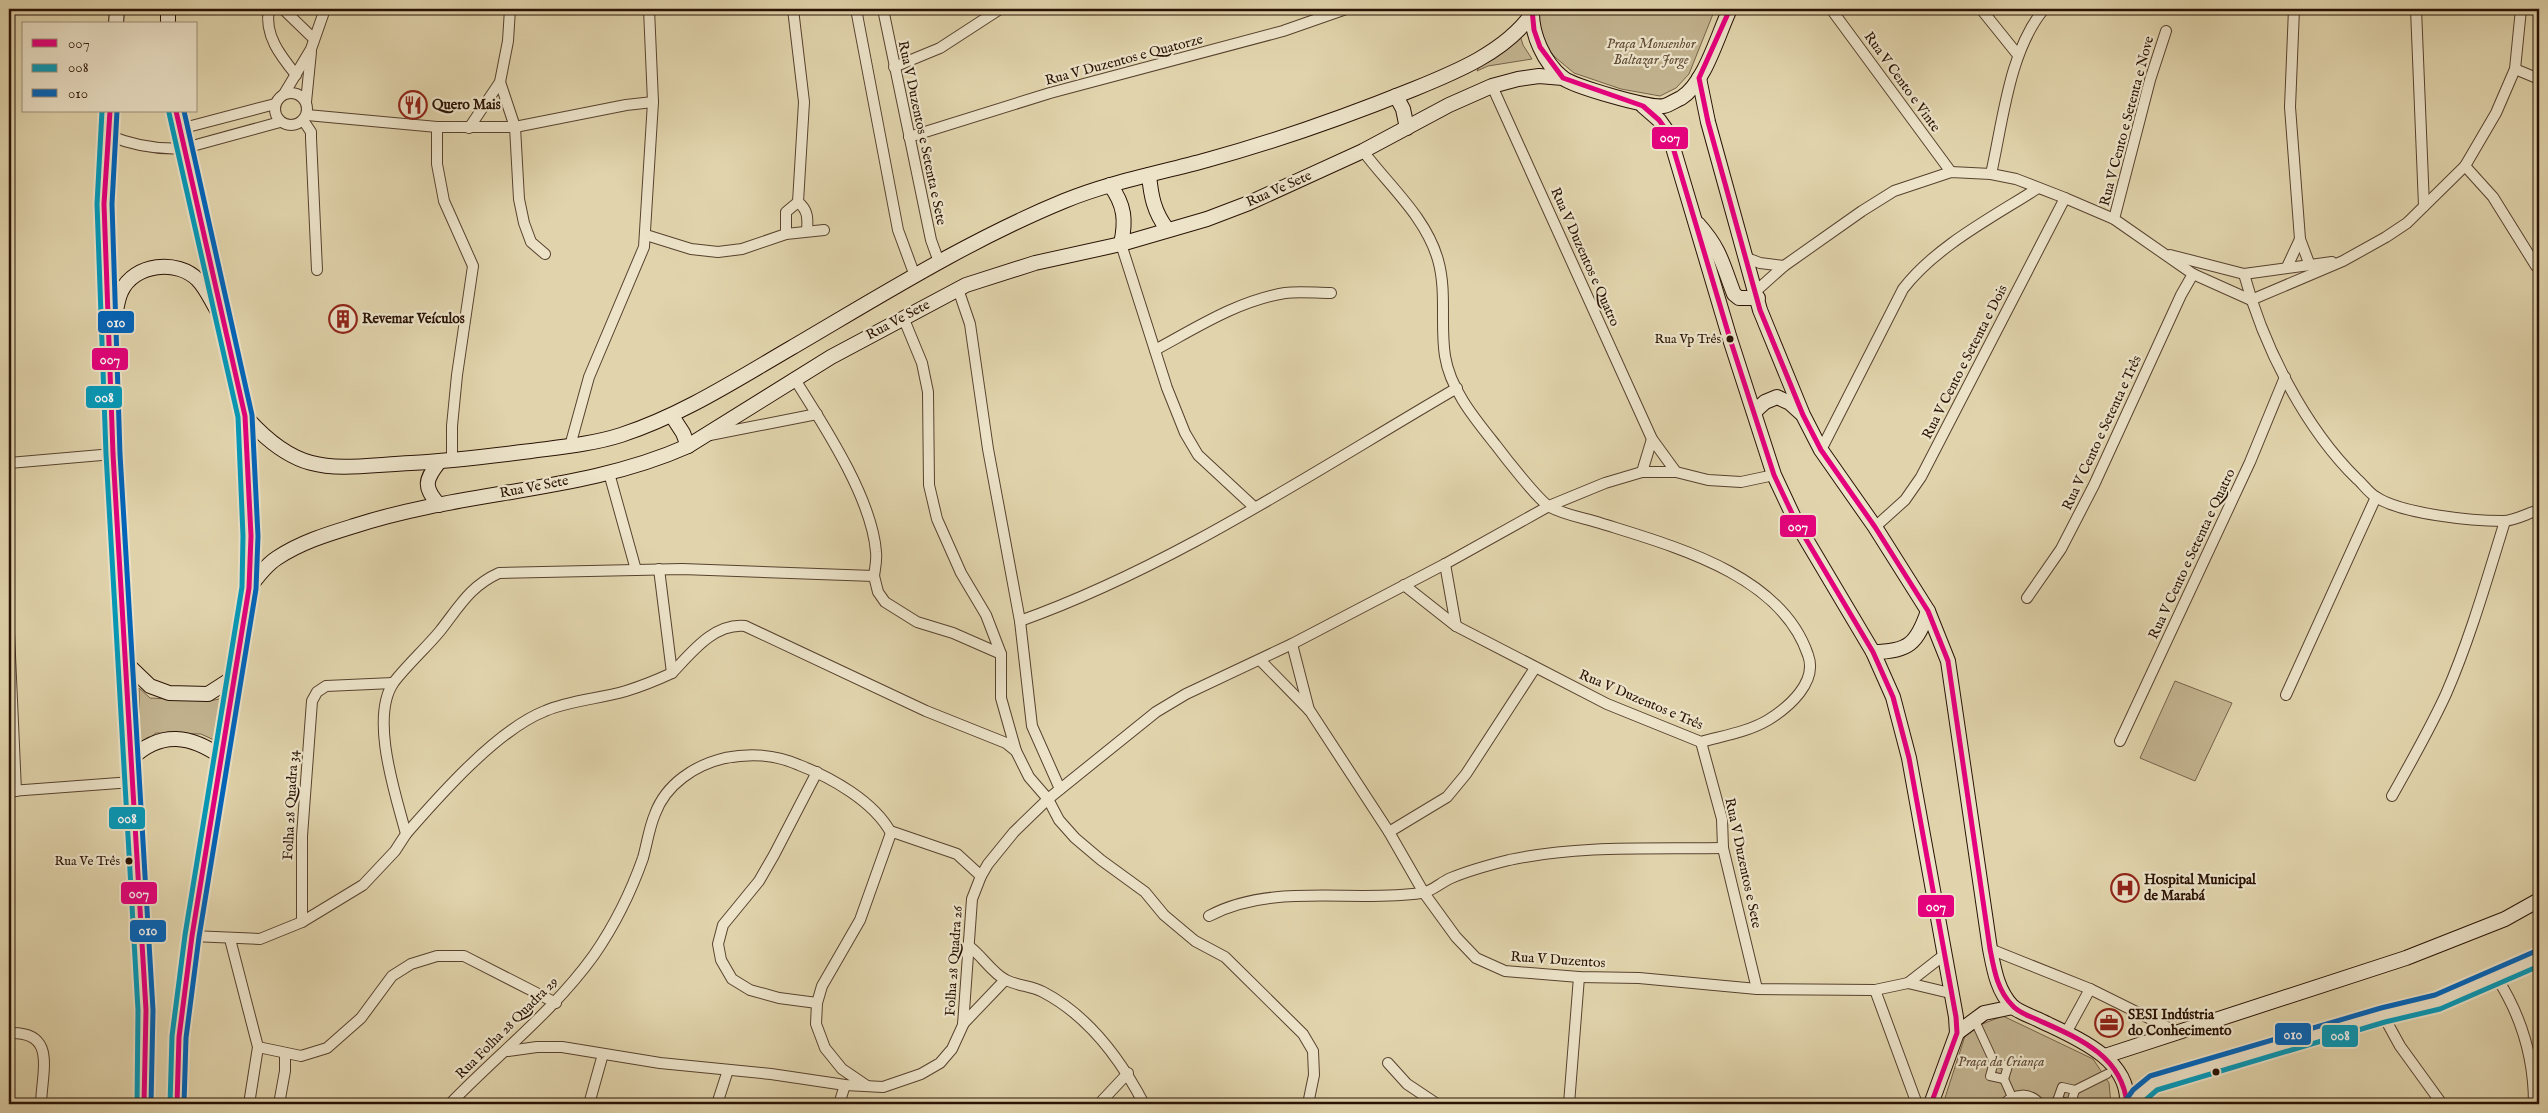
<svg xmlns="http://www.w3.org/2000/svg" width="2548" height="1113" font-family="'IM FELL English',serif">
<style>
.green{fill:#c2b38f;stroke:#76624a}
.lines{fill:none;stroke-linecap:round;stroke-linejoin:round}
.pedestrian-casing{stroke:#57422e;stroke-width:10}
.minor-casing{stroke:#57422e;stroke-width:12}
.secondary-casing{stroke:#291204;stroke-width:16}
.pedestrian{stroke:#ece3c9;stroke-width:8}
.minor{stroke:#ece3c9;stroke-width:10}
.secondary{stroke:#ece3c9;stroke-width:14}
.bus-1-casing{stroke:#ece3c9;stroke-width:9}
.bus-2-casing{stroke:#ece3c9;stroke-width:9}
.bus-3-casing{stroke:#ece3c9;stroke-width:9}
.bus-1{stroke:#e5007d;stroke-width:5}
.bus-2{stroke:#049aba;stroke-width:5}
.bus-3{stroke:#0065bd;stroke-width:5}
.bus-dot{fill:#291204;stroke:#ece3c9;stroke-width:2}
.labels{text-anchor:middle;dominant-baseline:central;stroke-width:4.5;stroke-linejoin:round;paint-order:stroke}
.bus-label{font-size:13px;fill:#291204;stroke:#ece3c9;text-anchor:end}
.park-label{font-size:14px;font-style:italic;fill:#5f4a35;stroke:#ece3c9}
.street-label{font-size:14px;fill:#291204;stroke:#ece3c9}
.poi-label{font-size:14px;font-weight:bold;fill:#291204;stroke:#ece3c9;text-anchor:start}
.line-badge{stroke:#ece3c9;stroke-width:2}
.badge-label{font-size:14px;text-anchor:middle;font-weight:bold;fill:#fff}
</style>
<rect width="100%" height="100%" fill="#e1d4ac"/>
<filter id="stains"><feTurbulence type="fractalNoise" baseFrequency=".004" numOctaves="4"/><feColorMatrix values="0 0 0 0 .2 0 0 0 0 .09 0 0 0 0 .02 0 0 0 .5 -.17"/></filter>
<radialGradient id="worn" r=".72"><stop offset=".6" stop-color="#630" stop-opacity="0"/><stop offset="1" stop-color="#630" stop-opacity=".3"/></radialGradient>
<!-- green -->
<g class="green">
<path d="M1538 9H1715L1689 74 1676 88 1660 96 1621 89 1574 73 1556 58 1546 47 1539 34Z"/>
<path d="M1520 35 1523 45 1532 59 1488 66 1477 71 1479 67Z"/>
<path d="M2175 681 2232 703 2195 781 2140 758Z"/>
<path d="M139 688 150 698 210 701 223 698 214 740 201 734 156 733 140 745Z"/>
<path d="M2003 1016 2093 1059 2109 1083 2111 1104H1943L1965 1036 1977 1026Z"/>
</g>
<g class="lines">
<defs>
<g id="pedestrian">
<path d="M1976 1023 1994 1062"/>
<path d="M1994 1062 2008 1066 2004 1079 1990 1076Z"/>
<path d="M2004 1079 2012 1097"/>
<path d="M2057 1101 2062 1087 2075 1090 2107 1074"/>
<path d="M2003 1104C2014 1092 2030 1091 2041 1104"/>
<path d="M2051 1104 2057 1101 2071 1103 2075 1090"/>
</g>
<g id="minor">
<path d="M269 9C264 35 280 55 296 75"/>
<path d="M283 9 314 39"/>
<path d="M856 9 898 230 915 276"/>
<path d="M883 9 931 240 939 262"/>
<path d="M1831 9 1951 172"/>
<path d="M1981 9 2018 55"/>
<path d="M2294 9 2290 107 2300 239 2309 263"/>
<path d="M2416 9 2424 206"/>
<path d="M894 67 940 48 1000 9"/>
<path d="M2515 69 2539 79"/>
<path d="M500 82 515 127 519 199 524 223 531 242 545 254"/>
<path d="M1492 86 1652 439 1676 472"/>
<circle cx="291" cy="109" r="16"/>
<path d="M284 94 311 49 325 9"/>
<path d="M306 102 311 52"/>
<path d="M307 115 437 127H515L626 105 653 102"/>
<path d="M303 120 311 132V138L317 270"/>
<path d="M437 127V164L444 201 473 266 457 375 452 426V461"/>
<path d="M469 128 500 82 508 41 510 9"/>
<path d="M180 129 275 104"/>
<path d="M108 135C134 146 157 150 185 148L280 122"/>
<path d="M909 137 1050 93 1283 31 1346 9"/>
<path d="M1363 151C1389 186 1426 217 1438 260 1447 291 1440 325 1445 356 1450 389 1475 419 1495 444 1504 456 1539 501 1550 507 1565 515 1584 518 1600 523 1673 546 1781 574 1808 655 1818 682 1789 707 1768 720 1748 732 1722 736 1701 742L1607 704 1456 626 1404 585"/>
<path d="M2465 166 2493 197 2536 266"/>
<path d="M1991 174C2003 121 2009 51 2044 9"/>
<path d="M798 202C808 210 808 218 807 231"/>
<path d="M2114 219 2150 80 2166 31"/>
<path d="M786 234V212L798 202 804 102 793 9"/>
<path d="M646 235 691 249 718 252 742 249 786 234 824 230"/>
<path d="M1121 244 1167 388 1185 433 1198 455 1254 507"/>
<path d="M2170 255 2244 274 2332 262"/>
<path d="M1747 258 1760 263 1784 266"/>
<path d="M2287 267 2300 239"/>
<path d="M2244 274C2263 345 2304 427 2357 479 2363 484 2369 493 2376 497 2402 514 2472 521 2503 521 2514 521 2528 513 2539 510"/>
<path d="M958 289 970 324 988 449 1020 621 1032 726 1060 789"/>
<path d="M1756 291 1784 266 1862 211 1894 191 1951 172 1991 174 2016 179 2065 198 2114 219 2193 274 2251 300 2343 261 2386 237 2407 223 2465 166 2496 113 2515 69 2521 9"/>
<path d="M903 317 922 363 928 392 929 485 937 519 961 573 986 615 1001 654V698L1016 751 1029 777 1048 799 1059 820 1075 838 1101 860 1145 892 1164 915 1195 941 1225 957 1303 1034 1313 1051 1314 1075 1308 1104"/>
<path d="M1155 350C1196 328 1237 301 1285 293 1299 291 1316 293 1331 293"/>
<path d="M794 378C823 424 872 498 876 552 877 560 875 568 874 576"/>
<path d="M710 435 817 414"/>
<path d="M570 446 589 377 644 247 653 102 649 9"/>
<path d="M1821 450 1903 289C1936 246 1993 217 2038 188"/>
<path d="M9 463 113 454"/>
<path d="M1642 472 1652 439"/>
<path d="M609 473 636 570"/>
<path d="M1875 527 1905 500 1921 477 2065 198"/>
<path d="M1445 564 1456 626"/>
<path d="M2027 598 2061 549 2094 485 2181 295 2193 274"/>
<path d="M1020 621C1174 566 1316 470 1457 388"/>
<path d="M9 633 16 791"/>
<path d="M1292 644 1309 710"/>
<path d="M1260 660 1310 711 1389 832 1424 893 1456 937 1476 958 1505 971 1579 977 1639 978 1757 989 1875 990 1908 983 1950 993"/>
<path d="M672 673C692 652 714 623 745 626L926 711 1006 743 1016 751"/>
<path d="M2286 695 2376 497"/>
<path d="M2120 741 2250 462 2285 377"/>
<path d="M1701 742 1722 819 1723 848 1757 989"/>
<path d="M11 791 132 782"/>
<path d="M2392 796C2411 762 2430 729 2446 694 2470 639 2487 579 2505 521"/>
<path d="M890 831 957 854 981 876"/>
<path d="M1389 832 1447 797 1466 774 1535 668"/>
<path d="M406 834C440 795 497 730 545 711 571 700 599 699 626 691 642 686 657 680 672 673L659 569"/>
<path d="M1209 916C1272 882 1353 903 1421 893 1432 892 1441 882 1451 878 1470 870 1489 865 1509 860 1579 845 1652 849 1723 848"/>
<path d="M302 922V836L312 701 317 692 326 686 393 683"/>
<path d="M192 936 260 939 302 922 363 885 395 851 406 834C396 796 369 717 394 682 408 664 426 648 440 631 459 607 470 586 499 573L682 569 874 576 878 592 885 602 917 622 953 633 1001 654"/>
<path d="M230 939 258 1047 249 1104"/>
<path d="M970 947C982 956 993 974 1006 980 1018 986 1032 986 1043 992 1089 1016 1121 1060 1144 1104"/>
<path d="M1990 949 2090 989 2179 1033"/>
<path d="M2497 978C2522 1017 2534 1058 2534 1104"/>
<path d="M1908 983 1944 955"/>
<path d="M1875 990 1917 1104"/>
<path d="M817 1003 779 998 750 990 732 979 721 960 718 944 723 925 759 881 774 855 817 772"/>
<path d="M2383 1015 2400 1046 2442 1104"/>
<path d="M963 1024 1005 980"/>
<path d="M9 1033C57 1031 42 1070 41 1104"/>
<path d="M2066 1033 2090 989"/>
<path d="M258 1047 301 1056 327 1048 361 1018 392 976 411 964 437 956H464L556 1003"/>
<path d="M508 1051 537 1047H562L660 1063 771 1074 845 1085 883 1087 921 1074 940 1063 952 1049 963 1025 972 899 981 876 988 864 1014 832 1048 799 1156 712 1186 694 1292 644 1445 564 1549 506 1605 483 1642 472H1676L1708 480 1741 482 1774 475"/>
<path d="M1388 1063 1407 1084 1437 1104"/>
<path d="M279 1104 285 1071V1053"/>
<path d="M450 1104C498 1054 553 1012 594 955 614 926 631 892 643 858 647 844 649 828 655 814 666 784 695 765 725 758 751 753 774 754 799 765 830 777 874 801 891 833L860 920 822 986 817 1003 816 1024 825 1048 842 1069 867 1086"/>
<path d="M589 1104 603 1054"/>
<path d="M717 1104 728 1070"/>
<path d="M839 1104 845 1085"/>
<path d="M1099 1104 1128 1073"/>
<path d="M1569 1104 1579 977"/>
</g>
<g id="secondary">
<path d="M168 9V24"/>
<path d="M1532 10C1531 34 1544 63 1563 78 1573 86 1651 109 1664 106 1669 105 1676 100 1681 98 1705 83 1718 34 1730 9"/>
<path d="M116 24 117 9"/>
<path d="M1699 78 1708 122 1760 310 1803 415 1821 450 1875 527 1928 611 1948 661 1990 949C1994 969 1997 990 2012 1006 2018 1012 2031 1016 2039 1020 2074 1037 2130 1058 2127 1104"/>
<path d="M1396 96 1403 109 1407 128"/>
<path d="M1643 106 1659 120 1669 134 1730 339 1774 475 1797 524 1873 652 1893 697 1909 758 1956 1017 1957 1033 1931 1104"/>
<path d="M110 111 104 204 113 454 146 1010 144 1104"/>
<path d="M176 111 245 416 251 536 249 588 192 936 179 1037 177 1104"/>
<path d="M1149 175C1151 196 1154 212 1167 229"/>
<path d="M1110 185C1125 205 1126 221 1121 244"/>
<path d="M1698 224C1721 250 1722 263 1734 294L1739 298H1758"/>
<path d="M114 322C116 313 117 300 121 292 134 263 178 259 198 280 207 289 212 303 219 313"/>
<path d="M1754 412 1765 402 1777 397 1790 403 1801 413"/>
<path d="M245 416C301 480 335 467 411 463 452 461 491 456 531 451 561 447 593 444 621 435 682 415 736 380 791 348 880 296 969 240 1064 201 1110 182 1160 173 1207 160 1277 141 1347 116 1414 89 1456 72 1505 52 1532 14"/>
<path d="M672 416 683 433 688 446"/>
<path d="M439 505C423 487 425 480 439 462"/>
<path d="M249 588C257 577 266 565 277 558 301 542 328 534 354 526 463 490 583 493 688 446L831 357 966 285 1035 263 1121 244 1207 219 1249 203 1363 151 1449 105 1492 86 1518 79 1539 76 1563 78"/>
<path d="M1873 652C1909 652 1917 643 1928 611"/>
<path d="M125 662 150 686 169 693 208 694 236 676"/>
<path d="M131 759C161 730 191 735 223 758"/>
<path d="M1957 1033 1984 1013 2013 1007"/>
<path d="M2105 1056 2406 958 2505 919 2539 900"/>
<path d="M2132 1104 2138 1095 2153 1083 2383 1015 2437 1002 2497 978 2539 958"/>
</g>
</defs>
<!-- pedestrian casing -->
<use href="#pedestrian" class="pedestrian-casing"/>
<!-- minor casing -->
<use href="#minor" class="minor-casing"/>
<!-- secondary casing -->
<use href="#secondary" class="secondary-casing"/>
<!-- pedestrian -->
<use href="#pedestrian" class="pedestrian"/>
<!-- minor -->
<use href="#minor" class="minor"/>
<!-- secondary -->
<use href="#secondary" class="secondary"/>
<defs>
<g id="bus-1">
<path d="M1532 9 1534 30 1540 47 1563 78 1643 106 1659 120 1669 134 1730 339 1774 475 1797 524 1873 652 1893 697 1909 758 1956 1017 1957 1033 1931 1104"/>
<path d="M1730 9 1699 78 1708 122 1760 310 1803 415 1821 450 1875 527 1928 611 1948 661 1990 949C1994 969 1997 990 2012 1005 2018 1013 2030 1016 2038 1020 2078 1038 2122 1055 2127 1104"/>
<path d="M110 111 104 204 113 454 146 1010 144 1104"/>
<path d="M176 111 245 416 251 536 249 588 192 936 179 1037 177 1104"/>
</g>
<g id="bus-2">
<path d="M102 111 97 204 106 454 138 1010 137 1104"/>
<path d="M169 113 238 417 243 536 242 587 185 935 172 1036 170 1104"/>
<path d="M2141 1104 2157 1090 2385 1022 2440 1009 2539 966"/>
</g>
<g id="bus-3">
<path d="M117 111 112 204 120 454 153 1010 151 1104"/>
<path d="M184 111 252 415 258 536 256 589 199 937 186 1038 184 1104"/>
<path d="M2126 1100 2133 1090 2150 1076 2381 1008 2435 995 2536 951"/>
</g>
</defs>
<!-- bus-1 casing -->
<use href="#bus-1" class="bus-1-casing"/>
<!-- bus-2 casing -->
<use href="#bus-2" class="bus-2-casing"/>
<!-- bus-3 casing -->
<use href="#bus-3" class="bus-3-casing"/>
<!-- bus-1 -->
<use href="#bus-1" class="bus-1"/>
<!-- bus-2 -->
<use href="#bus-2" class="bus-2"/>
<!-- bus-3 -->
<use href="#bus-3" class="bus-3"/>
</g>
<!-- icons -->
<defs>
<symbol id="restaurant-ring" viewBox="-11 -11 22 22"><circle r="9.5" fill="#ece3c9" stroke="#8f2418" stroke-width="1.5"/><path d="M-5-6h1v4h1v-4h1v4h1v-4h1v5L-1.5 .5V6h-2V.5L-5-1ZM5-6V6H3V1.5H1.5Q1.5-4 5-6Z" fill="#8f2418"/></symbol>
<symbol id="building-ring" viewBox="-11 -11 22 22"><circle r="9.5" fill="#ece3c9" stroke="#8f2418" stroke-width="1.5"/><path d="M-4-6H4V6H1V3H-1V6H-4ZM-2.5-4.3h1.7v1.8h-1.7ZM.8-4.3h1.7v1.8H.8ZM-2.5-1h1.7V.8h-1.7ZM.8-1h1.7V.8H.8Z" fill="#8f2418"/></symbol>
<symbol id="hospital-ring" viewBox="-11 -11 22 22"><circle r="9.5" fill="#ece3c9" stroke="#8f2418" stroke-width="1.5"/><path d="M-5-5h3v3.5h4V-5h3V5h-3V1.5h-4V5h-3Z" fill="#8f2418"/></symbol>
<symbol id="office-ring" viewBox="-11 -11 22 22"><circle r="9.5" fill="#ece3c9" stroke="#8f2418" stroke-width="1.5"/><path d="M-6-3h4V-5.5h4V-3h4V5H-6ZM-1-4.5V-3h2v-1.5ZM-6 0V1H6V0Z" fill="#8f2418"/></symbol>
</defs>
<g fill-rule="evenodd">
<use href="#restaurant-ring" x="397" y="89" width="32" height="32"/>
<use href="#building-ring" x="327" y="303" width="32" height="32"/>
<use href="#hospital-ring" x="2109" y="872" width="32" height="32"/>
<use href="#office-ring" x="2093" y="1007" width="32" height="32"/>
</g>
<!-- markers -->
<g class="bus-dot">
<circle cx="1730" cy="339" r="4.5"/>
<circle cx="129" cy="861" r="4.5"/>
<circle cx="2216" cy="1072" r="4.5"/>
</g>
<g class="labels">
<!-- bus labels -->
<g class="bus-label">
<text x="1721" y="339">Rua Vp Três</text>
<text x="120" y="861">Rua Ve Três</text>
</g>
<!-- park labels -->
<g class="park-label">
<text x="1651" y="44">Praça Monsenhor<tspan x="1651" dy="16">Baltazar Jorge</tspan></text>
<text x="2001" y="1062">Praça da Criança</text>
</g>
<!-- street labels -->
<g class="street-label">
<text transform="translate(1124 60) rotate(-15)">Rua V Duzentos e Quatorze</text>
<text transform="translate(1902 82) rotate(54)">Rua V Cento e Vinte</text>
<text transform="translate(2127 121) rotate(-75)">Rua V Cento e Setenta e Nove</text>
<text transform="translate(922 133) rotate(78)">Rua V Duzentos e Setenta e Sete</text>
<text transform="translate(1279 189) rotate(-24)">Rua Ve Sete</text>
<text transform="translate(1585 257) rotate(66)">Rua V Duzentos e Quatro</text>
<text transform="translate(898 320) rotate(-28)">Rua Ve Sete</text>
<text transform="translate(1965 362) rotate(-63)">Rua V Cento e Setenta e Dois</text>
<text transform="translate(2102 433) rotate(-65)">Rua V Cento e Setenta e Três</text>
<text transform="translate(534 487) rotate(-11)">Rua Ve Sete</text>
<text transform="translate(2192 554) rotate(-65)">Rua V Cento e Setenta e Quatro</text>
<text transform="translate(1641 700) rotate(23)">Rua V Duzentos e Três</text>
<text transform="translate(291 805) rotate(-87)">Folha 28 Quadra 34</text>
<text transform="translate(1743 863) rotate(78)">Rua V Duzentos e Sete</text>
<text transform="translate(1558 960) rotate(4)">Rua V Duzentos</text>
<text transform="translate(954 961) rotate(-86)">Folha 28 Quadra 26</text>
<text transform="translate(507 1028) rotate(-45)">Rua Folha 28 Quadra 29</text>
</g>
<!-- poi labels -->
<g class="poi-label">
<text x="432" y="105">Quero Mais</text>
<text x="362" y="319">Revemar Veículos</text>
<text x="2144" y="880">Hospital Municipal<tspan x="2144" dy="16">de Marabá</tspan></text>
<text x="2128" y="1015">SESI Indústria<tspan x="2128" dy="16">do Conhecimento</tspan></text>
</g>
</g>
<g class="line-badge">
<rect x="1651" y="126" width="38" height="24" rx="5" fill="#e5007d"/>
<rect x="97" y="310" width="38" height="24" rx="5" fill="#0065bd"/>
<rect x="91" y="347" width="38" height="24" rx="5" fill="#e5007d"/>
<rect x="85" y="385" width="38" height="24" rx="5" fill="#049aba"/>
<rect x="1779" y="514" width="38" height="24" rx="5" fill="#e5007d"/>
<rect x="108" y="806" width="38" height="24" rx="5" fill="#049aba"/>
<rect x="120" y="881" width="38" height="24" rx="5" fill="#e5007d"/>
<rect x="1917" y="894" width="38" height="24" rx="5" fill="#e5007d"/>
<rect x="129" y="919" width="38" height="24" rx="5" fill="#0065bd"/>
<rect x="2274" y="1022" width="38" height="24" rx="5" fill="#0065bd"/>
<rect x="2321" y="1024" width="38" height="24" rx="5" fill="#049aba"/>
</g>
<g class="badge-label">
<text x="1670" y="142">007</text>
<text x="116" y="327">010</text>
<text x="110" y="364">007</text>
<text x="104" y="402">008</text>
<text x="1798" y="531">007</text>
<text x="127" y="823">008</text>
<text x="139" y="898">007</text>
<text x="1936" y="911">007</text>
<text x="148" y="935">010</text>
<text x="2293" y="1039">010</text>
<text x="2340" y="1040">008</text>
</g>
<!-- margin -->
<rect width="2548" height="1113" fill="none" stroke="#e1d4ac" stroke-width="30"/>
<rect x="10" y="10" width="2528" height="1093" fill="none" stroke="#291204" stroke-width="2.5"/>
<rect x="15" y="15" width="2518" height="1083" fill="none" stroke="#291204"/>
<!-- legend -->
<rect x="22" y="22" width="175" height="90" fill="#ece3c9" stroke="#9e8f7a"/>
<rect x="32" y="39" width="25" height="8" fill="#e5007d" stroke="#9e8f7a"/>
<text x="68" y="48" font-size="15" fill="#291204">007</text>
<rect x="32" y="64" width="25" height="8" fill="#049aba" stroke="#9e8f7a"/>
<text x="68" y="72" font-size="15" fill="#291204">008</text>
<rect x="32" y="89" width="25" height="8" fill="#0065bd" stroke="#9e8f7a"/>
<text x="68" y="98" font-size="15" fill="#291204">010</text>
<rect width="100%" height="100%" filter="url(#stains)"/>
<rect width="100%" height="100%" fill="url(#worn)"/>
</svg>
